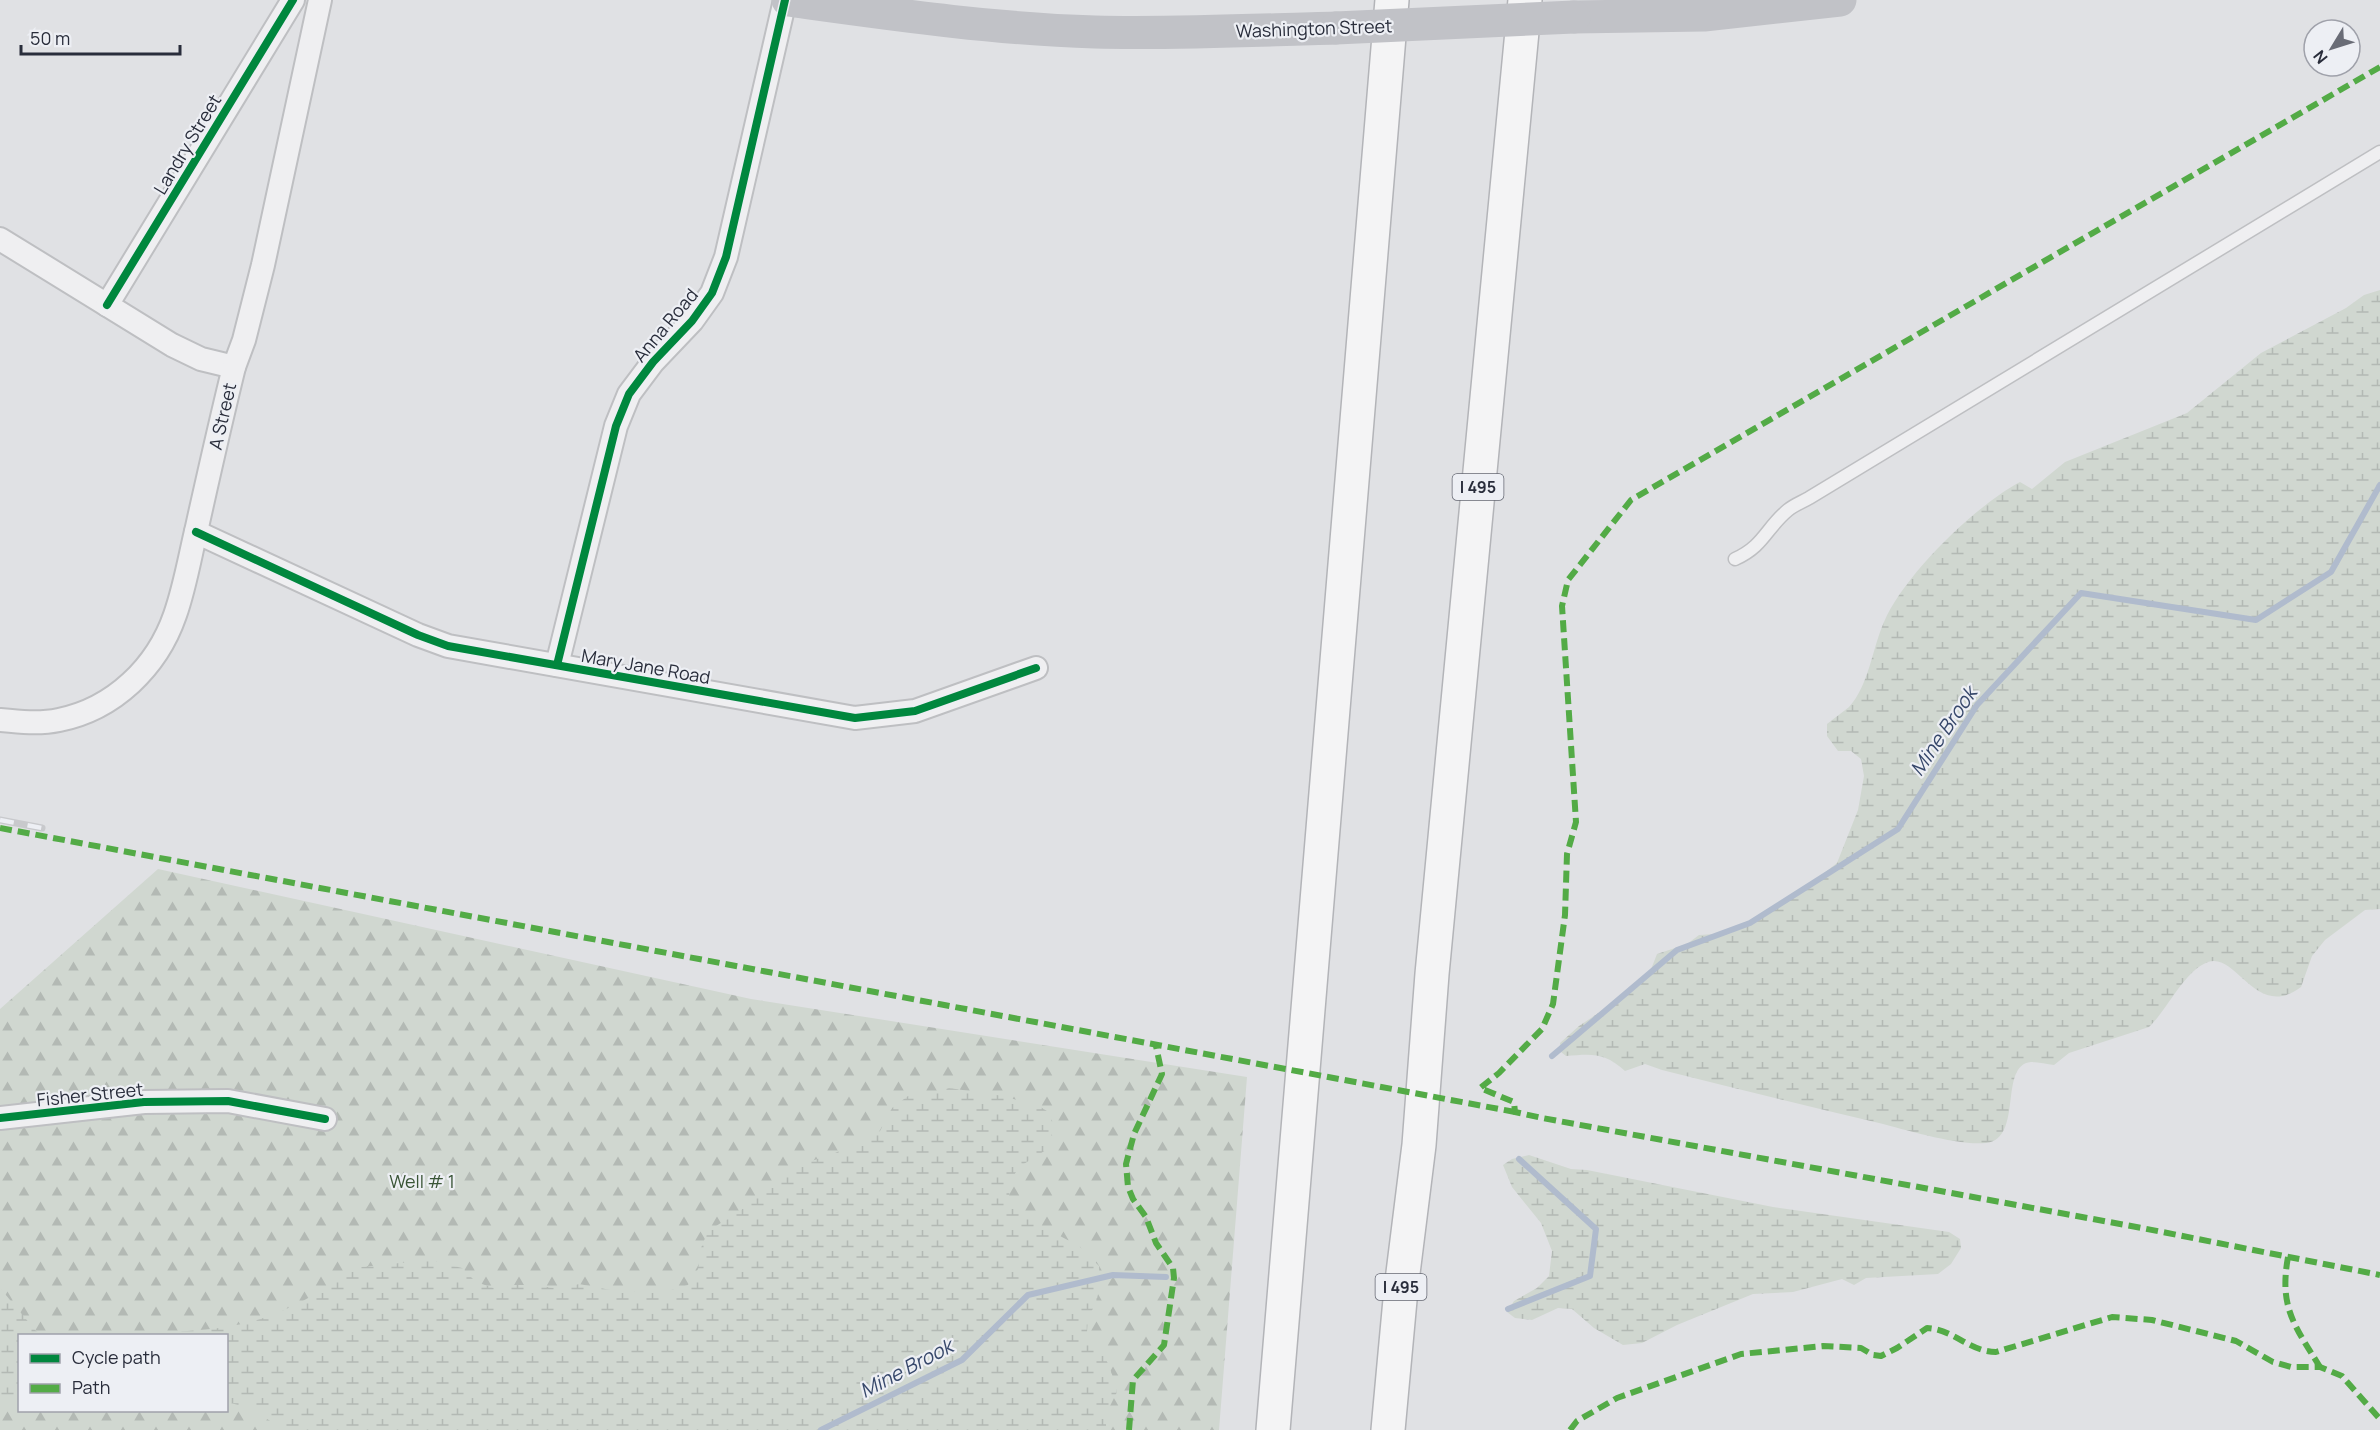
<svg xmlns="http://www.w3.org/2000/svg" width="2380" height="1430" font-family="Manrope,sans-serif">
<style>
.forest{fill:url(#forest-firs);fill-rule:evenodd}
.wetland{fill:url(#wetland-marsh)}
.lines{fill:none;stroke-linecap:round;stroke-linejoin:round}
.stream{stroke:#b0bbcd;stroke-width:6}
.service-casing{stroke:#bebfc2;stroke-width:15}
.minor-casing{stroke:#bebfc2;stroke-width:26}
.motorway-casing{stroke:#b3b4b8;stroke-width:36}
.service{stroke:#efeff1;stroke-width:12}
.minor{stroke:#efeff1;stroke-width:22}
.secondary{stroke:#c1c2c7;stroke-width:33}
.motorway{stroke:#f4f4f5;stroke-width:33}
.rail-casing{stroke:#c8c9cc;stroke-width:7}
.rail{stroke:#edeff4;stroke-width:4.5;stroke-dasharray:14;stroke-linecap:butt}
.secondary-bridge{stroke:#c1c2c7;stroke-width:33}
.quiet{stroke:#53ab46;stroke-width:6;stroke-dasharray:12 6;stroke-linecap:butt}
.cycleway-casing{stroke:#edeff4;stroke-width:11}
.cycleway{stroke:#00873e;stroke-width:8}
.labels{text-anchor:middle;dominant-baseline:central;stroke-width:4.5;stroke-linejoin:round;paint-order:stroke}
.shield{fill:#edeff4;stroke:#646772;stroke-width:1.5}
.shield-label{font-size:16px;font-weight:bold;fill:#292d3b}
.street-label{font-size:18px;fill:#292d3b;stroke:#edeff4}
.park-label{font-size:18px;fill:#3a5537;stroke:#edeff4}
.water-label{font-size:20px;font-style:italic;fill:#37486b;stroke:#edeff4}
</style>
<defs>
<pattern id="forest-firs" width="22" height="20" patternUnits="userSpaceOnUse" patternTransform="scale(1.5)"><rect width="22" height="20" fill="#d0d7d0"/><path d="M5 1l3.5 6h-7zM16 11l3.5 6h-7z" fill="#b3b9b4"/></pattern>
<pattern id="wetland-marsh" width="20" height="14" patternUnits="userSpaceOnUse" patternTransform="scale(1.5)"><rect width="20" height="14" fill="#d0d7d0"/><path d="M1 5h8M5 5V1M11 12h8M15 12V8" fill="none" stroke="#b3b9b4"/></pattern>
</defs>
<rect width="100%" height="100%" fill="#e0e1e4"/>
<!-- forest -->
<path class="forest" d="M158 869 751 999 1247 1077 1219 1430H0V1009ZM20 1336H226V1410H20Z"/>
<!-- wetland -->
<g class="wetland">
<path d="M2380 290V909L2365 910 2325 940 2312 956 2301 987C2256 1021 2237 952 2208 962 2184 971 2168 1009 2149 1027L2069 1053 2054 1065C2047 1064 2038 1062 2031 1062 1998 1065 2024 1139 1986 1143 1958 1146 1907 1130 1879 1123 1806 1106 1734 1088 1662 1070L1645 1064 1625 1071C1604 1052 1592 1054 1566 1056L1561 1052 1560 1043 1579 1026 1640 985 1648 977 1657 954 1687 944 1699 935 1731 933 1792 898 1837 863 1858 810 1864 776 1861 759 1851 751H1838L1827 736V724C1834 718 1842 713 1849 707 1869 685 1872 649 1884 622 1904 575 1975 506 2020 482L2032 489 2065 462 2187 413 2261 353 2346 308 2364 295Z"/>
<path d="M949 1088 1003 1096 1039 1106 1050 1113 1054 1128 1046 1150 1019 1167 1011 1180 1009 1197 1024 1217 1079 1246 1099 1266C1100 1284 1100 1302 1088 1316L1087 1332C1104 1351 1111 1367 1117 1392L1106 1414V1430H285L249 1408 227 1402 226 1336 113 1335 119 1333C165 1332 212 1333 257 1320 289 1311 319 1292 348 1275L352 1268 429 1260 462 1268 476 1282 494 1288 509 1285H532L562 1289 579 1284 621 1292 671 1290 688 1285 698 1269 701 1248 708 1231 740 1211 776 1181 799 1165 833 1154 880 1131 892 1108 908 1096 927 1095Z"/>
<path d="M1529 1155 1571 1169 1587 1170 1773 1207 1949 1232 1960 1239 1961 1248 1951 1264 1938 1274 1866 1278 1854 1285 1842 1279 1793 1292 1753 1294 1677 1325 1642 1343 1623 1345 1594 1328 1572 1309 1558 1308 1532 1320 1515 1318 1507 1312 1514 1301 1537 1288 1549 1276 1552 1251 1541 1223 1512 1187 1503 1165 1512 1159Z"/>
<path d="M0 1288 36 1331 43 1335 20 1336 19 1395 0 1398Z"/>
</g>
<g class="lines">
<!-- stream -->
<g class="stream">
<path d="M1552 1056 1677 950 1750 923 1898 829 1977 705 2081 593 2256 620 2331 572 2380 485"/>
<path d="M1508 1309 1590 1276 1596 1229 1519 1159"/>
<path d="M821 1430 962 1360 1028 1295 1113 1275 1166 1277"/>
</g>
<defs>
<path id="service" d="M1735 559C1764 546 1766 528 1788 510 1794 505 1802 502 1809 498L2380 152"/>
<g id="minor">
<path d="M0 239 172 345 201 359 234 367"/>
<path d="M107 305 293 0"/>
<path d="M196 532 418 635 448 646 855 718 915 711 1036 668"/>
<path d="M557 665 616 426 629 394 653 362 692 321 712 293 726 257 785 0"/>
<path d="M0 720C19 722 40 724 59 720 114 709 157 667 175 615 185 587 190 556 197 527 209 473 221 420 234 367L244 340 263 265 320 0"/>
<path d="M0 1118 144 1102 228 1101 325 1119"/>
</g>
<g id="motorway">
<path d="M1273 1430 1392 0"/>
<path d="M1388 1430 1401 1289 1419 1145 1432 974 1525 0"/>
</g>
</defs>
<!-- service casing -->
<use href="#service" class="service-casing"/>
<!-- minor casing -->
<use href="#minor" class="minor-casing"/>
<!-- motorway casing -->
<use href="#motorway" class="motorway-casing"/>
<!-- service -->
<use href="#service" class="service"/>
<!-- minor -->
<use href="#minor" class="minor"/>
<!-- secondary -->
<g class="secondary">
<path d="M788 0C890 14 993 29 1095 32 1176 34 1256 30 1336 28"/>
<path d="M1574 17 1704 15 1840 0"/>
</g>
<!-- motorway -->
<use href="#motorway" class="motorway"/>
<defs>
<path id="rail" d="M0 820 42 828"/>
</defs>
<!-- rail casing -->
<use href="#rail" class="rail-casing"/>
<!-- rail -->
<use href="#rail" class="rail"/>
<!-- secondary-bridge -->
<path class="secondary-bridge" d="M1336 28 1574 17"/>
<!-- quiet -->
<g class="quiet">
<path d="M2380 67 1631 500 1568 580 1562 606 1576 822 1567 854 1565 915 1553 1004 1542 1029 1499 1073 1480 1088 1514 1102 1515 1112 1542 1118 2142 1228 2380 1275"/>
<path d="M0 828 1515 1112"/>
<path d="M2288 1257C2279 1307 2294 1325 2320 1367"/>
<path d="M1129 1430 1133 1380 1164 1345 1174 1278 1173 1268 1156 1243 1146 1217 1133 1199 1128 1187 1126 1164 1134 1134 1162 1074 1156 1046"/>
<path d="M1570 1430 1577 1421 1617 1398 1741 1354 1823 1346 1861 1348 1873 1355 1881 1356 1897 1348 1927 1328C1953 1329 1970 1352 1996 1352L2112 1317 2152 1320 2236 1341 2273 1362 2291 1367H2320L2342 1376 2380 1419"/>
</g>
<defs>
<g id="cycleway">
<path d="M107 305 293 0"/>
<path d="M196 532 418 635 448 646 855 718 915 711 1036 668"/>
<path d="M557 665 616 426 629 394 653 362 692 321 712 293 726 257 785 0"/>
<path d="M0 1118 144 1102 228 1101 325 1119"/>
</g>
</defs>
<!-- cycleway casing -->
<use href="#cycleway" class="cycleway-casing"/>
<!-- cycleway -->
<use href="#cycleway" class="cycleway"/>
</g>
<g class="labels">
<!-- shield labels -->
<g class="shield">
<rect x="1452.5" y="474" width="51" height="26" rx="4.5"/>
<rect x="1375.5" y="1274" width="51" height="26" rx="4.5"/>
</g>
<g class="shield-label">
<text x="1478" y="487">I 495</text>
<text x="1401" y="1287">I 495</text>
</g>
<!-- street labels -->
<g class="street-label">
<text transform="translate(1314 28) rotate(-2)">Washington Street</text>
<text transform="translate(187 144) rotate(-59)">Landry Street</text>
<text transform="translate(665 325) rotate(-50)">Anna Road</text>
<text transform="translate(222 416) rotate(-77)">A Street</text>
<text transform="translate(646 666) rotate(10)">Mary Jane Road</text>
<text transform="translate(90 1094) rotate(-6)">Fisher Street</text>
</g>
<!-- park labels -->
<g class="park-label">
<text x="422" y="1181">Well # 1</text>
</g>
<!-- water labels -->
<g class="water-label">
<text transform="translate(1943 731) rotate(-56)">Mine Brook</text>
<text transform="translate(906 1368) rotate(-28)">Mine Brook</text>
</g>
</g>
<!-- legend -->
<rect x="18" y="1334" width="210" height="78" fill="#edeff4" stroke="#9fa1aa" stroke-width="1.5"/>
<rect x="30" y="1354" width="30" height="9" fill="#00873e" stroke="#9fa1aa" stroke-width="1.5"/>
<text x="72" y="1364" font-size="18" fill="#292d3b">Cycle path</text>
<rect x="30" y="1384" width="30" height="9" fill="#53ab46" stroke="#9fa1aa" stroke-width="1.5"/>
<text x="72" y="1394" font-size="18" fill="#292d3b">Path</text>
<!-- north arrow -->
<g transform="translate(2332 48) rotate(232)"><circle r="28" fill="#edeff4" stroke="#9fa1aa" stroke-width="1.5"/>
<path d="M0-4.5L10 22L0 15L-10 22Z" fill="#696c76"/>
<text y="-9" font-size="16" font-weight="bold" text-anchor="middle" fill="#292d3b">N</text>
</g>
<!-- scale -->
<path d="M21 45v9h159v-9" fill="none" stroke="#292d3b" stroke-width="3"/>
<text x="30" y="45" font-size="18" fill="#292d3b" stroke="#edeff4" stroke-width="4.5" paint-order="stroke">50 m</text>
</svg>
